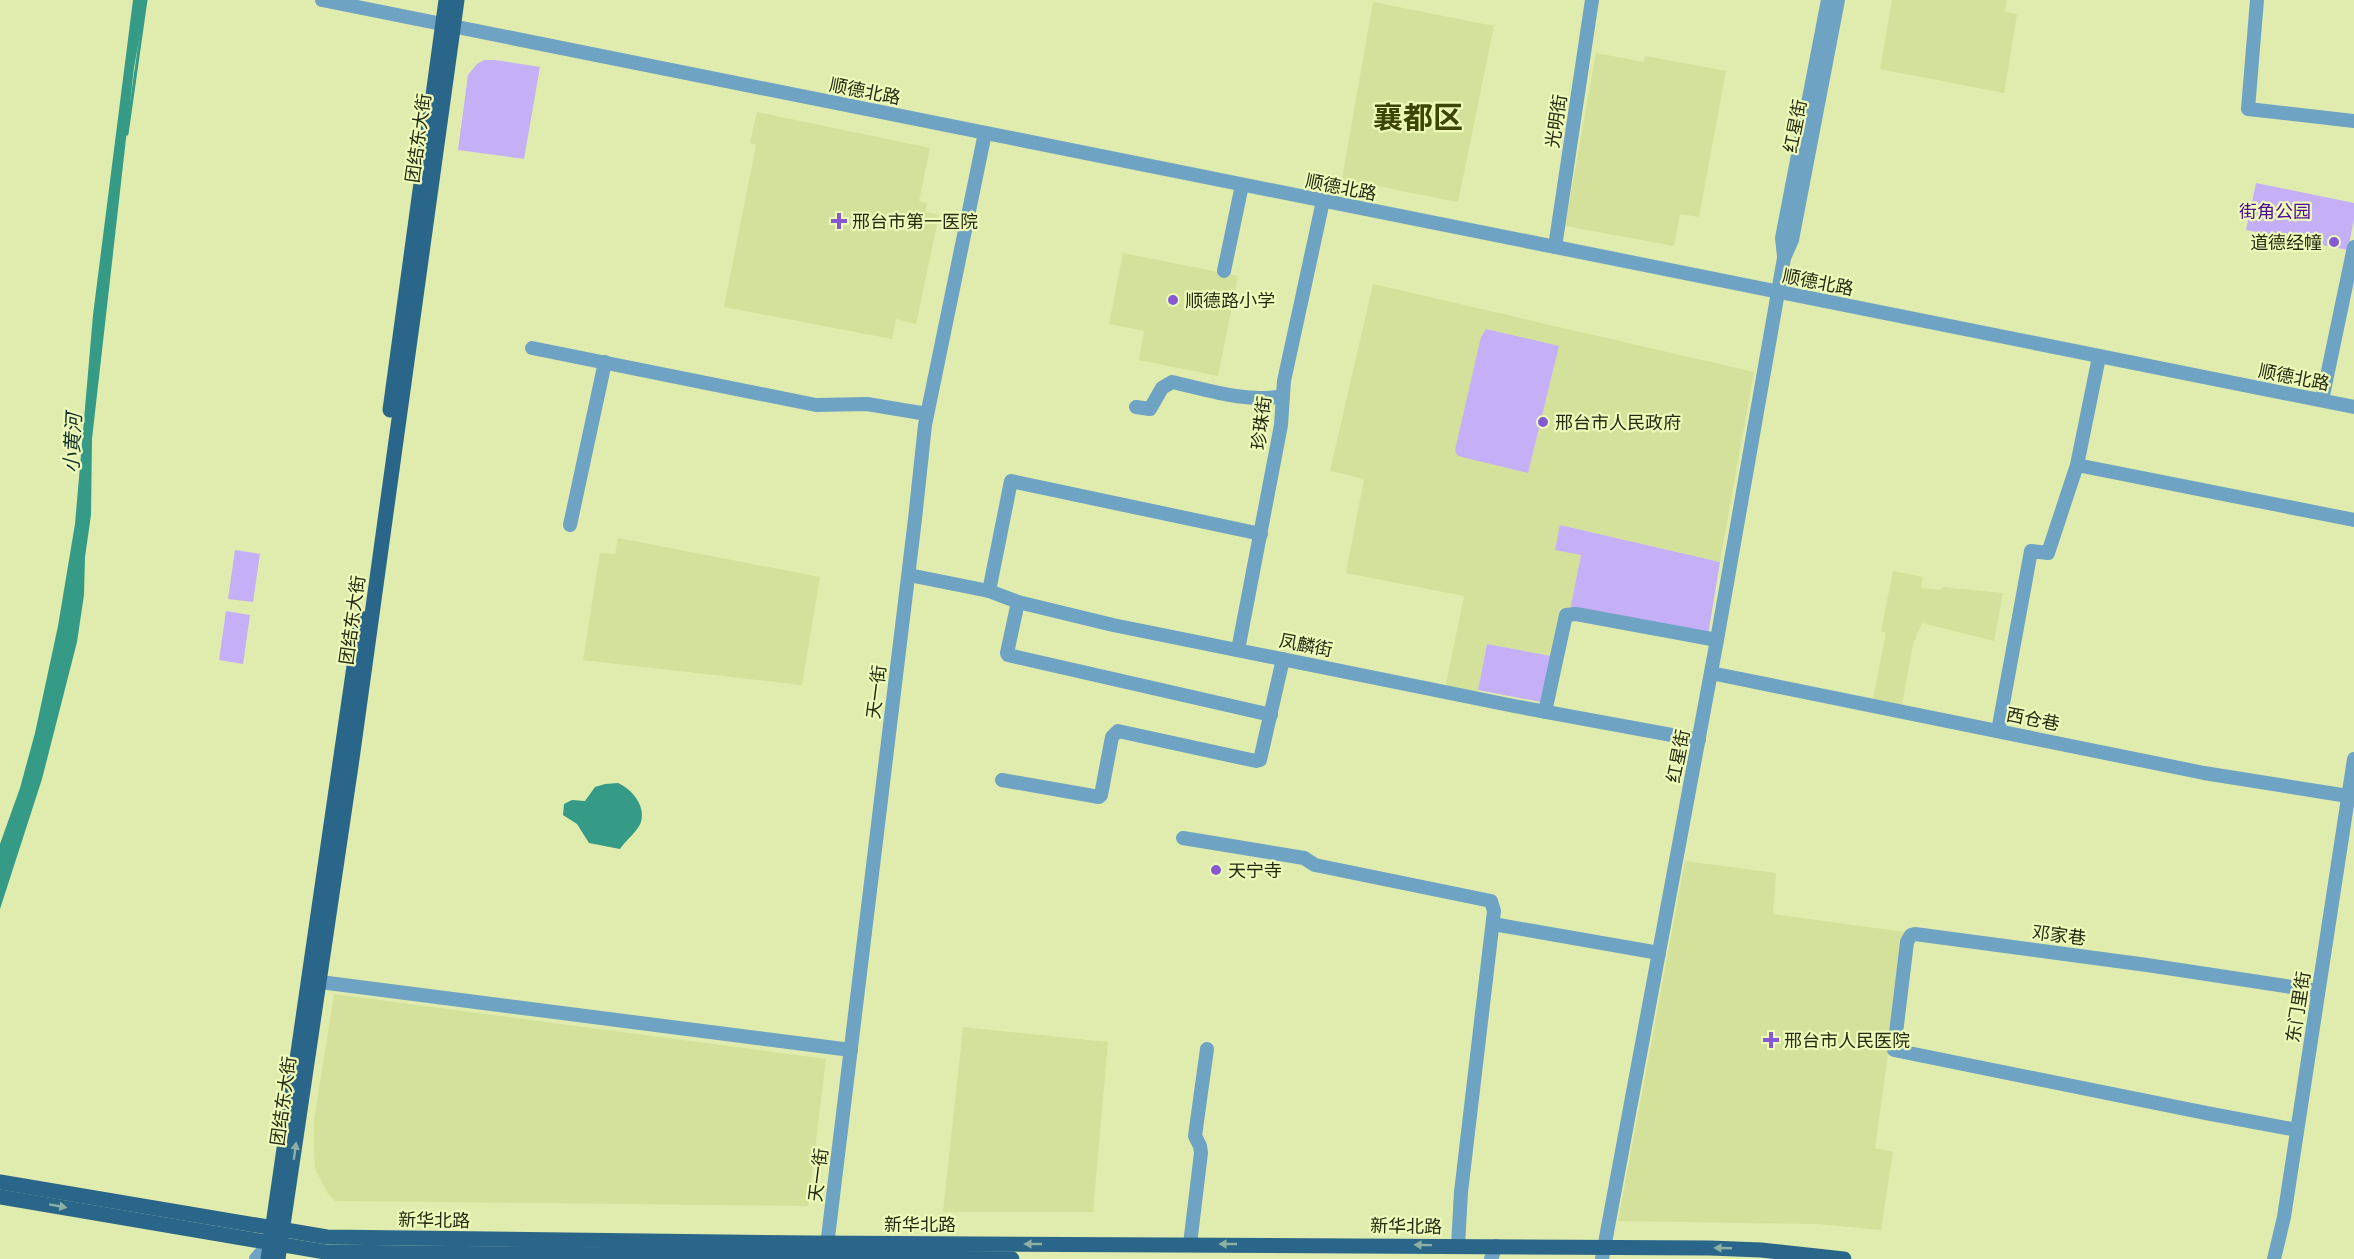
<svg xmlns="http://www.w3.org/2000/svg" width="2354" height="1259" font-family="'Titillium Web','Noto Sans SC',sans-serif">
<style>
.built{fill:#d3e19b}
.green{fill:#c5b0f8}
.water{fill:#359b87}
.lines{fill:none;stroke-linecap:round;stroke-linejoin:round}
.stream{stroke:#359b87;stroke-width:3}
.minor{stroke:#6fa3c4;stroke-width:14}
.major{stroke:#2a6689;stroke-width:15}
.oneway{fill:#8cb0a2}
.poi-dot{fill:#8559d2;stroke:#edfaba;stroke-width:2}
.labels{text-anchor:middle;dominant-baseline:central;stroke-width:4.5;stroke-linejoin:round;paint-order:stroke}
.street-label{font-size:18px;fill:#262a12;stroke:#edfaba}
.park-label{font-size:18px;fill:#510a97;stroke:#edfaba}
.poi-label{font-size:18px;fill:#262a12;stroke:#edfaba;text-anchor:start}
.water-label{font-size:20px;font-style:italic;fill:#113029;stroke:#edfaba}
.town-label{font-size:30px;font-weight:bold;fill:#3d4505;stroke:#edfaba}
</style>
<rect width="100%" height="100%" fill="#dfecad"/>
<!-- built -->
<g class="built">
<path d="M1892 0H2007L2005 12 2017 14 2004 93 1880 69Z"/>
<path d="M1373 2 1494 26 1458 202 1342 179Z"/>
<path d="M1596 53 1644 62 1645 56 1726 71 1699 217 1680 214 1674 246 1565 226Z"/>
<path d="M757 112 930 148 919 201 927 203 925 212 939 215 916 324 896 319 892 339 724 307 756 145 750 143Z"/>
<path d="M1123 253 1238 276 1218 376 1139 360 1144 331 1109 324Z"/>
<path d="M1373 284 1754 372 1720 562 1560 525 1581 555 1570 610 1560 608 1551 656 1487 644 1477 695 1445 689 1464 596 1346 573 1364 479 1330 471Z"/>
<path d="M618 538 820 577 802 685 583 660 600 553 615 554Z"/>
<path d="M1893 571 1923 577 1921 588 1941 590 1942 587 2003 593 1994 641 1922 623 1913 644 1902 705 1873 699 1886 633 1881 631Z"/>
<path d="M1685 861 1776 873 1773 914 1905 932 1875 1148 1893 1152 1881 1230 1818 1224 1618 1221Z"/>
<path d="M334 994 826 1059 808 1206 335 1201 328 1194 315 1169 314 1151V1121Z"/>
<path d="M963 1027 1108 1042 1093 1212H943Z"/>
</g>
<!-- green -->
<g class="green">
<path d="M484 60H495L540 67 524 159 458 150 468 75 477 64Z"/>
<path d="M2256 183 2354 203V219L2348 250 2246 230Z"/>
<path d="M1486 329 1559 346 1528 473 1462 457 1457 455 1455 450 1481 337Z"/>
<path d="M1560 525 1720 562 1708 635 1570 610 1581 555 1555 550Z"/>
<path d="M235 550 260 554 253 602 228 599Z"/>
<path d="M226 611 250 615 243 664 219 660Z"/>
<path d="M1487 644 1551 656 1541 702 1478 690Z"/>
</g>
<!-- water -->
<g class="water">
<path d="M133 0H146L134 68 92 439 91 515 85 557 84 595 77 642 42 779 0 909V844L20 788 35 733 58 626 75 524 93 315Z"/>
<path d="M618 783C632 789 646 806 641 822 638 831 625 841 620 849L589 843 577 824 563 815 564 804 572 800 585 801 595 787 605 784Z"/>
</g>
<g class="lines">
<!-- stream -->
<path class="stream" d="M127 134 146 0"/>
<!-- minor -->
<g class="minor">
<path d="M322 0 2354 407"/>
<path d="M2257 0 2248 109 2354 121"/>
<path d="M1555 247 1592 0"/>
<path d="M1784 256 1782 238 1828 0"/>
<path d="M1224 271 1242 185"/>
<path d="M532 348 816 405 867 404 927 414"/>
<path d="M2322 400 2354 247"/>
<path d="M1136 407 1150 409 1162 388 1172 382C1208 390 1246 403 1283 396"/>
<path d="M2077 465 2354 520"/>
<path d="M570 525 605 362"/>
<path d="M909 575 989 591 1018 602 1113 625 1514 706 1699 740"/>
<path d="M989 591 1011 481 1261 534"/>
<path d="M1018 602 1007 653 1008 655 1271 715"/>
<path d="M1238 650 1281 425 1284 381 1323 201"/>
<path d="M1711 673 2204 773 2348 796"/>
<path d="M1545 712 1566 615 1576 614 1717 640"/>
<path d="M1998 731 2031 551 2048 553 2077 465 2099 357"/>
<path d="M1002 780 1099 797 1101 795 1112 737 1118 731 1256 761 1260 760 1283 659"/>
<path d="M1183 838 1304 858 1315 865 1491 901 1494 911 1461 1192 1458 1246"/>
<path d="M1493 924 1659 953"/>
<path d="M320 982 851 1050"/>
<path d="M2297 1130 2206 1113 1894 1050 1907 942 1911 935 1915 934 2147 965 2318 991"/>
<path d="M1190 1244 1201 1153 1200 1146 1195 1136 1207 1049"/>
<path d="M826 1254 915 519 925 425 985 133"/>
<path d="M256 1259 270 1242"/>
<path d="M1491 1259 1496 1246"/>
<path d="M1602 1259 1717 640 1784 258 1792 240 1838 0"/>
<path d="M2274 1259 2284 1217 2354 759"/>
</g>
<!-- major -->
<g class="major">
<path d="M390 410 446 0"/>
<path d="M0 1182 327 1237 812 1243 1710 1248 1761 1250 1844 1259"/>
<path d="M0 1197 325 1252 1012 1259"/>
<path d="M268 1259 361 618"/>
<path d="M278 1259 352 759 457 0"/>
</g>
</g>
<!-- one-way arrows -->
<defs><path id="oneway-solid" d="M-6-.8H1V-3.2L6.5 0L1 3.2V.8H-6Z" transform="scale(1.5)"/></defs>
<g class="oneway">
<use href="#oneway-solid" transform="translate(295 1151) rotate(-82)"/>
<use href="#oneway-solid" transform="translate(58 1206) rotate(10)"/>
<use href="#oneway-solid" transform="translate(1033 1244) rotate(-180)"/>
<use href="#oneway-solid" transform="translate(1228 1244) rotate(-180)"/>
<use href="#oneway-solid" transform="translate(1423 1245) rotate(-179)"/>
<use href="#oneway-solid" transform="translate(1723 1248) rotate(-178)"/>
</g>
<!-- markers -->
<g class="poi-dot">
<path d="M836 212h6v6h6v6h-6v6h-6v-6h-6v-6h6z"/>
<circle cx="2334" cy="242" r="6"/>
<circle cx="1173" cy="300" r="6"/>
<circle cx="1543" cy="422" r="6"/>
<circle cx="1216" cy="870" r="6"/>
<path d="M1768 1031h6v6h6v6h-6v6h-6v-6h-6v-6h6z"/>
</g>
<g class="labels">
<!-- street labels -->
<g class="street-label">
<text transform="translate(865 91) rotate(11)">顺德北路</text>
<text transform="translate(1556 121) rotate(-81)">光明街</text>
<text transform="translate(1795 126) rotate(-79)">红星街</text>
<text transform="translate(418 138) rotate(-82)">团结东大街</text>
<text transform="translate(1341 187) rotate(11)">顺德北路</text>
<text transform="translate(1818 282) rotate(11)">顺德北路</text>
<text transform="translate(2294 377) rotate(11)">顺德北路</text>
<text transform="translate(1261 423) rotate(-83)">珍珠街</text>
<text transform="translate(352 620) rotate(-82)">团结东大街</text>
<text transform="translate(1306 645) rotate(11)">凤麟街</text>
<text transform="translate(876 692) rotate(-83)">天一街</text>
<text transform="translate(2033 719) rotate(11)">西仓巷</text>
<text transform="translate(1678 756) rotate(-79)">红星街</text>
<text transform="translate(2059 935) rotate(7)">邓家巷</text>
<text transform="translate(2298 1007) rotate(-81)">东门里街</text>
<text transform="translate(283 1101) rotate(-82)">团结东大街</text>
<text transform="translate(818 1175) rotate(-83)">天一街</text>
<text transform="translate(434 1220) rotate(1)">新华北路</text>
<text x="920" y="1224">新华北路</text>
<text transform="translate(1406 1226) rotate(1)">新华北路</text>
</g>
<!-- park labels -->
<g class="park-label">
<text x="2275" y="211">街角公园</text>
</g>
<!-- poi labels -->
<g class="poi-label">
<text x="852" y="221">邢台市第一医院</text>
<text x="2322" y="242" text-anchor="end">道德经幢</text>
<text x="1185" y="300">顺德路小学</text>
<text x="1555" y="422">邢台市人民政府</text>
<text x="1228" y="870">天宁寺</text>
<text x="1784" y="1040">邢台市人民医院</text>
</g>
<!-- water labels -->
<g class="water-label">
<text transform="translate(72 443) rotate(-87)">小黄河</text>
</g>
<!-- town labels -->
<g class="town-label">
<text x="1418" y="117">襄都区</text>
</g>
</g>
</svg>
